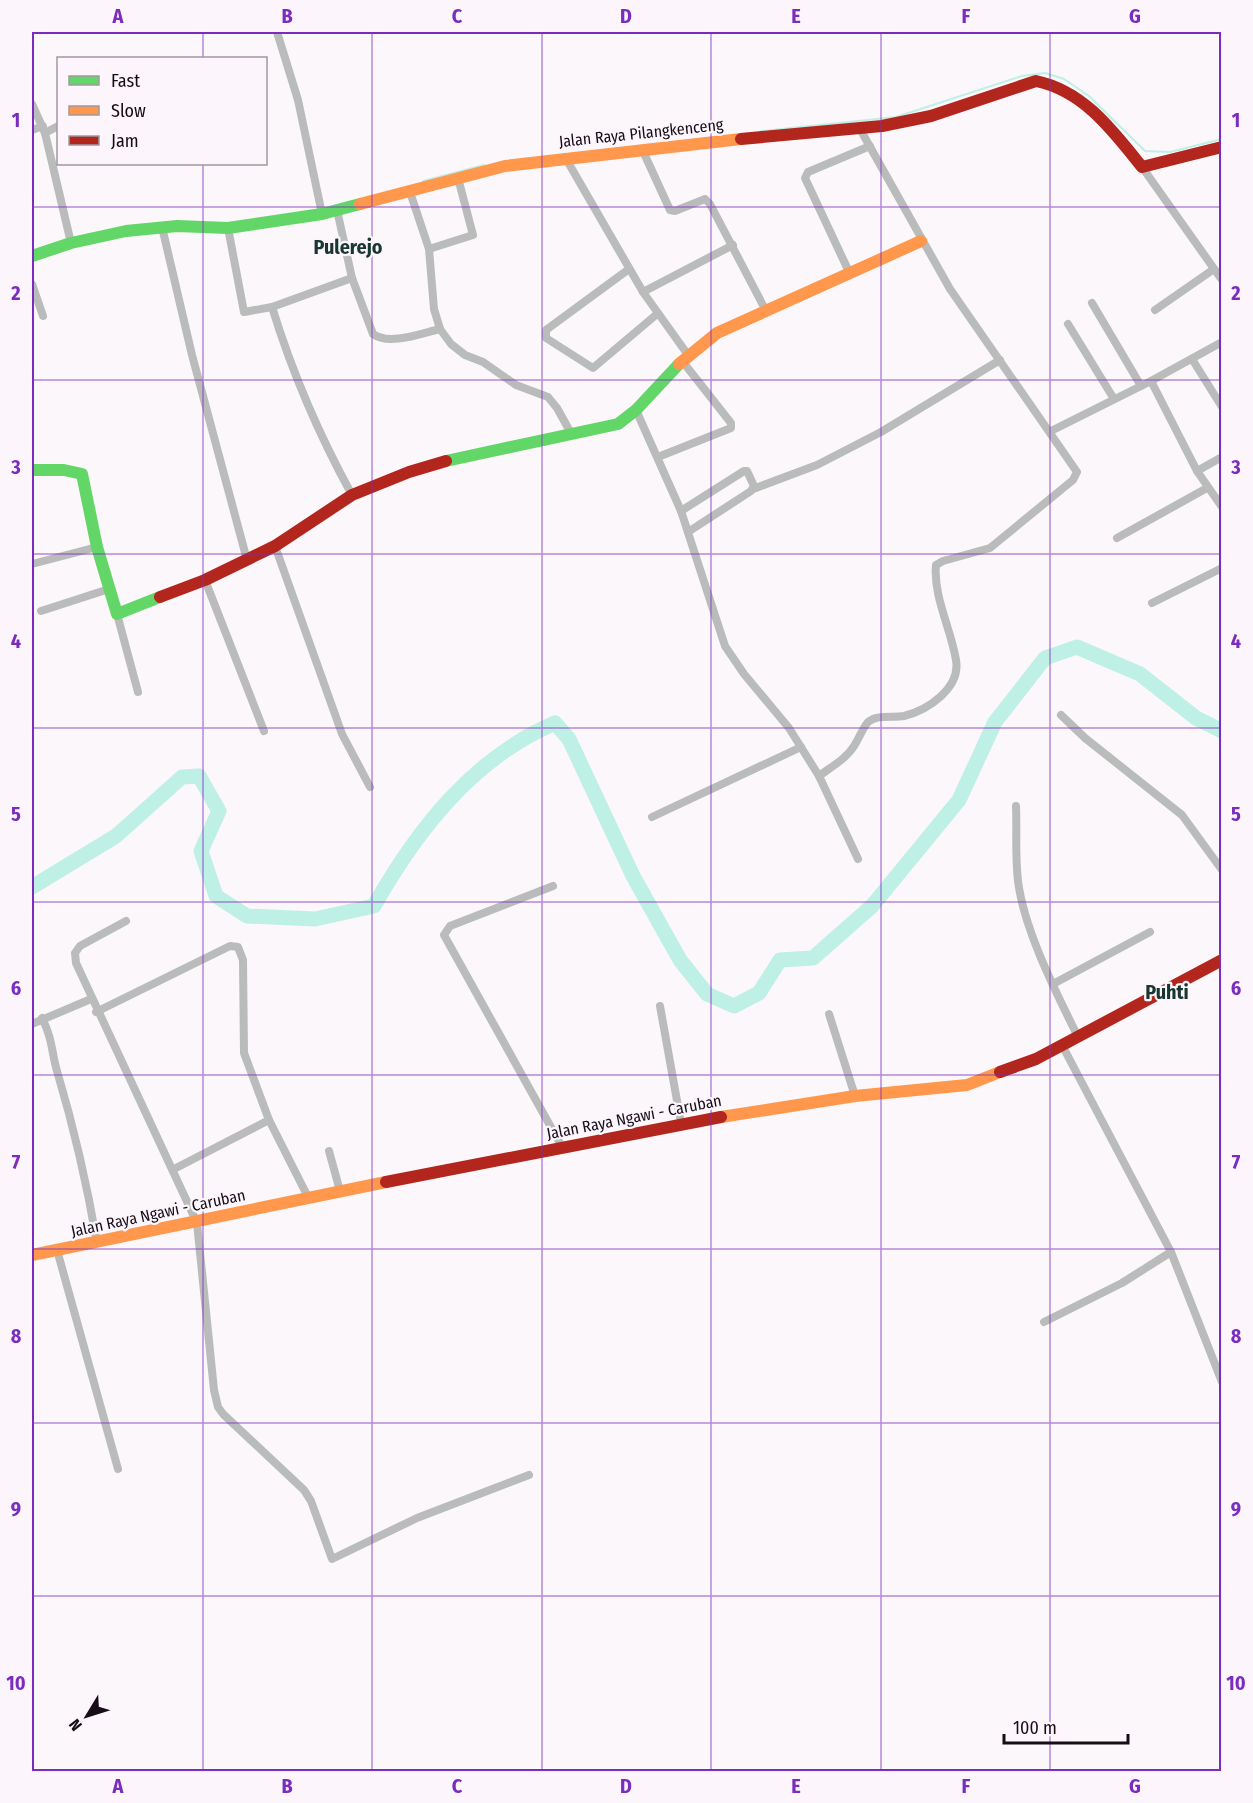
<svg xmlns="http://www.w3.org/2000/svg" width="1253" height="1803" font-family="'Fira Sans Condensed',sans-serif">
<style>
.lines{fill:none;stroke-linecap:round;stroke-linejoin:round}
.stream{stroke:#bef0e5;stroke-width:2}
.river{stroke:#bef0e5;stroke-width:15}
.street{stroke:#babcbc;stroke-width:8}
.fast{stroke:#63d668;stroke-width:12}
.slow{stroke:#ff974d;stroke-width:12}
.jam{stroke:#b3261e;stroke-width:12}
.grid{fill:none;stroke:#7b2cbf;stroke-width:1.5;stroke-opacity:0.55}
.labels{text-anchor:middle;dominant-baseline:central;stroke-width:4.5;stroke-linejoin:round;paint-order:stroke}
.street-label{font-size:16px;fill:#160d16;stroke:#fcf6fc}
.quarter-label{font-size:20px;font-weight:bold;fill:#183730;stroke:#fcf6fc}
.neatline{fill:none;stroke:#7b2cbf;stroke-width:2}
.grid-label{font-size:20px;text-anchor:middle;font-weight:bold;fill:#7b2cbf}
</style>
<rect width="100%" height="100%" fill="#fbf7fb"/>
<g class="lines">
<!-- stream -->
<g class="stream">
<path d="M761 131 896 117 1022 76 1045 73 1064 79 1089 96 1145 151 1170 152 1222 139"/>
<path d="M423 181 484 165"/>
</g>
<!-- river -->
<path class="river" d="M32 887 116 836 182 777 199 776 219 811 201 851 216 896 247 916 315 919 374 906C417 830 473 758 555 723L569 739 633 876 680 960 707 994 734 1006 759 993 780 960 813 958 872 906 959 800 995 722 1045 658 1077 647 1140 674 1196 718 1222 731"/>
<!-- street -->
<g class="street">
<path d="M277 32 298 100 322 214"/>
<path d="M32 104 45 133 71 243"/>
<path d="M32 130 43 126"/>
<path d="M45 133 58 126"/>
<path d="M642 149 670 210 675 211 705 199 710 204 765 309"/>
<path d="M565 157 643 292 688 355"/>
<path d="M1142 167 1222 280"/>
<path d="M410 192 429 249 434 309 440 329 451 344 465 355 483 362 516 385 548 397 557 408 572 435"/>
<path d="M337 210 352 278 373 334C389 346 422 333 440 329"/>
<path d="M162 227 192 355 247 560"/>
<path d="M228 228 244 312 272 307 352 278"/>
<path d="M429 249 473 235 458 178"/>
<path d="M629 269 546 330V338L593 368 657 314"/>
<path d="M850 274 805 178 808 172 870 146"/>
<path d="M32 284 43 316"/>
<path d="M643 292 733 245"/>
<path d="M1092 303 1141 386"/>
<path d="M272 307C292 372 319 435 352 495"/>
<path d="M1155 310 1214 269"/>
<path d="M1068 324 1114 399"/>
<path d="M1192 359 1222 407"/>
<path d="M1151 381 1197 471 1222 507"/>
<path d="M636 410 681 511 725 646 744 674 789 728 819 776 858 859"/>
<path d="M1051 431 1151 381 1222 342"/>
<path d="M658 457 731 428V423L683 362"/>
<path d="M1197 471 1222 457"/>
<path d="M753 489 817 465 881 432 1000 360"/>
<path d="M681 511 744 471H747L754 486 751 491 688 532"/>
<path d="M1117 538 1207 488"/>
<path d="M275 546 342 734 370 787"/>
<path d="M32 564 97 547"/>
<path d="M205 580 264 731"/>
<path d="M1152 603 1222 568"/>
<path d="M41 611 109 589"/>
<path d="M117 614 138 692"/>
<path d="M1061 715 1085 738 1182 815 1222 870"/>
<path d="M819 776C831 767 846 759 854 746 859 739 862 729 868 722 877 714 893 718 904 716 928 710 961 688 956 660 951 629 933 596 936 565L943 561 990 548 1073 480 1077 472 950 289 860 129"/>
<path d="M1016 806C1017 831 1015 856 1018 881 1024 930 1056 992 1078 1037"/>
<path d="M652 817 801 747"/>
<path d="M553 886 450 926 444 935 562 1147"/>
<path d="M126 921 80 946 75 953 76 963 197 1223 214 1390 218 1407 223 1414 304 1490 311 1501 332 1559 417 1518 529 1475"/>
<path d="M1053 984 1150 932"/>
<path d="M660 1006 681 1123"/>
<path d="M96 1012 230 946 238 947 243 960 244 1053 269 1120 309 1199"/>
<path d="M829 1014 855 1096"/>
<path d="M42 1018C53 1040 51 1050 57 1071 74 1128 87 1184 97 1243"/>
<path d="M32 1024 91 999"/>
<path d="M1062 1045 1171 1252 1222 1382"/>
<path d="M329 1151 340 1191"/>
<path d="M174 1169 269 1120"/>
<path d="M57 1250 118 1469"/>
<path d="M1044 1322 1122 1283 1171 1252"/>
</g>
<!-- fast -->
<g class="fast">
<path d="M32 256 71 243 126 231 177 226 228 228 322 214 360 204"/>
<path d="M446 461 618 424 636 410 679 364"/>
<path d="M32 470H64L82 474 97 547 117 614 160 597"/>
</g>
<!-- slow -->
<g class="slow">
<path d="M360 204 505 166 741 139"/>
<path d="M679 364 717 333 921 241"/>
<path d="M721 1117 855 1096 967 1085 1000 1072"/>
<path d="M32 1255 386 1182"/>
</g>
<!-- jam -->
<g class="jam">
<path d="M741 139 882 126 931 116 1036 81C1084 91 1113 131 1142 167L1222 147"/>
<path d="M160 597 205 580 275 546 352 495 409 472 446 461"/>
<path d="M1000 1072 1036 1059 1222 960"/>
<path d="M386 1182 721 1117"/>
</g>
</g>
<!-- grid -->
<path class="grid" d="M203 32V58M372 32V1772M542 32V1772M711 32V1772M881 32V1772M1050 32V1772M203 164V1772M32 207H1222M32 380H1222M32 554H1222M32 728H1222M32 902H1222M32 1075H1222M32 1249H1222M32 1423H1222M32 1596H1222"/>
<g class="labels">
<!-- street labels -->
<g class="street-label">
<text transform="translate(641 133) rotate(-6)">Jalan Raya Pilangkenceng</text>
<text transform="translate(634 1117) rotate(-11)">Jalan Raya Ngawi - Caruban</text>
<text transform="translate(158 1213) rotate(-12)">Jalan Raya Ngawi - Caruban</text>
</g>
<!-- quarter labels -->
<g class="quarter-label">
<text x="348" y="247">Pulerejo</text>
<text x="1167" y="992">Puhti</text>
</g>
</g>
<!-- border -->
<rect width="1253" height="1803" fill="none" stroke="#fcf6fc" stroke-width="66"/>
<!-- legend -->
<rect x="57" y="57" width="210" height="108" fill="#fcf6fc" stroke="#a099a0" stroke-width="1.5"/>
<rect x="69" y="76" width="30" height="9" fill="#63d668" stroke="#a099a0" stroke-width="1.5"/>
<text x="111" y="87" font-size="18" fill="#160d16">Fast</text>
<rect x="69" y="106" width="30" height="9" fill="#ff974d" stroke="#a099a0" stroke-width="1.5"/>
<text x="111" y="117" font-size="18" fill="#160d16">Slow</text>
<rect x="69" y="136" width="30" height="9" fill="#b3261e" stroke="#a099a0" stroke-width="1.5"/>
<text x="111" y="147" font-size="18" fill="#160d16">Jam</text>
<!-- north arrow -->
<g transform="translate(87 1716) rotate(232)" stroke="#fcf6fc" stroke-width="4.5" paint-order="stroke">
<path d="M0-4.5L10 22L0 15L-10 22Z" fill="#160d16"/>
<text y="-9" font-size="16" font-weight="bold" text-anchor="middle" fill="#160d16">N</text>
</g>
<!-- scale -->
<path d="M1004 1734v9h124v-9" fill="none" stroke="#160d16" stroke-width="3"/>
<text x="1013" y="1734" font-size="18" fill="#160d16" stroke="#fcf6fc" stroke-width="4.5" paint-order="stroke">100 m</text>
<rect x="33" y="33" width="1187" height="1737" class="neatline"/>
<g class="grid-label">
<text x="118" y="23">A</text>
<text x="287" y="23">B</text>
<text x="457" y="23">C</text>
<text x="626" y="23">D</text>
<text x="796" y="23">E</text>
<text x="966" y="23">F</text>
<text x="1135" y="23">G</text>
<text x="16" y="127">1</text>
<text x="1236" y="127">1</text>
<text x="16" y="300">2</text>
<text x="1236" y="300">2</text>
<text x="16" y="474">3</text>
<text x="1236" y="474">3</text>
<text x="16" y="648">4</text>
<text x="1236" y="648">4</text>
<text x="16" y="821">5</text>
<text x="1236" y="821">5</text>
<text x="16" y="995">6</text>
<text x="1236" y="995">6</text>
<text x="16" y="1169">7</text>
<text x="1236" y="1169">7</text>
<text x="16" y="1343">8</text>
<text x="1236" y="1343">8</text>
<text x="16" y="1516">9</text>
<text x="1236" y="1516">9</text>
<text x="16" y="1690">10</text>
<text x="1236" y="1690">10</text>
<text x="118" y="1793">A</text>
<text x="287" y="1793">B</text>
<text x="457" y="1793">C</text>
<text x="626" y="1793">D</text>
<text x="796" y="1793">E</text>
<text x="966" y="1793">F</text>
<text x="1135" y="1793">G</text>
</g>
</svg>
